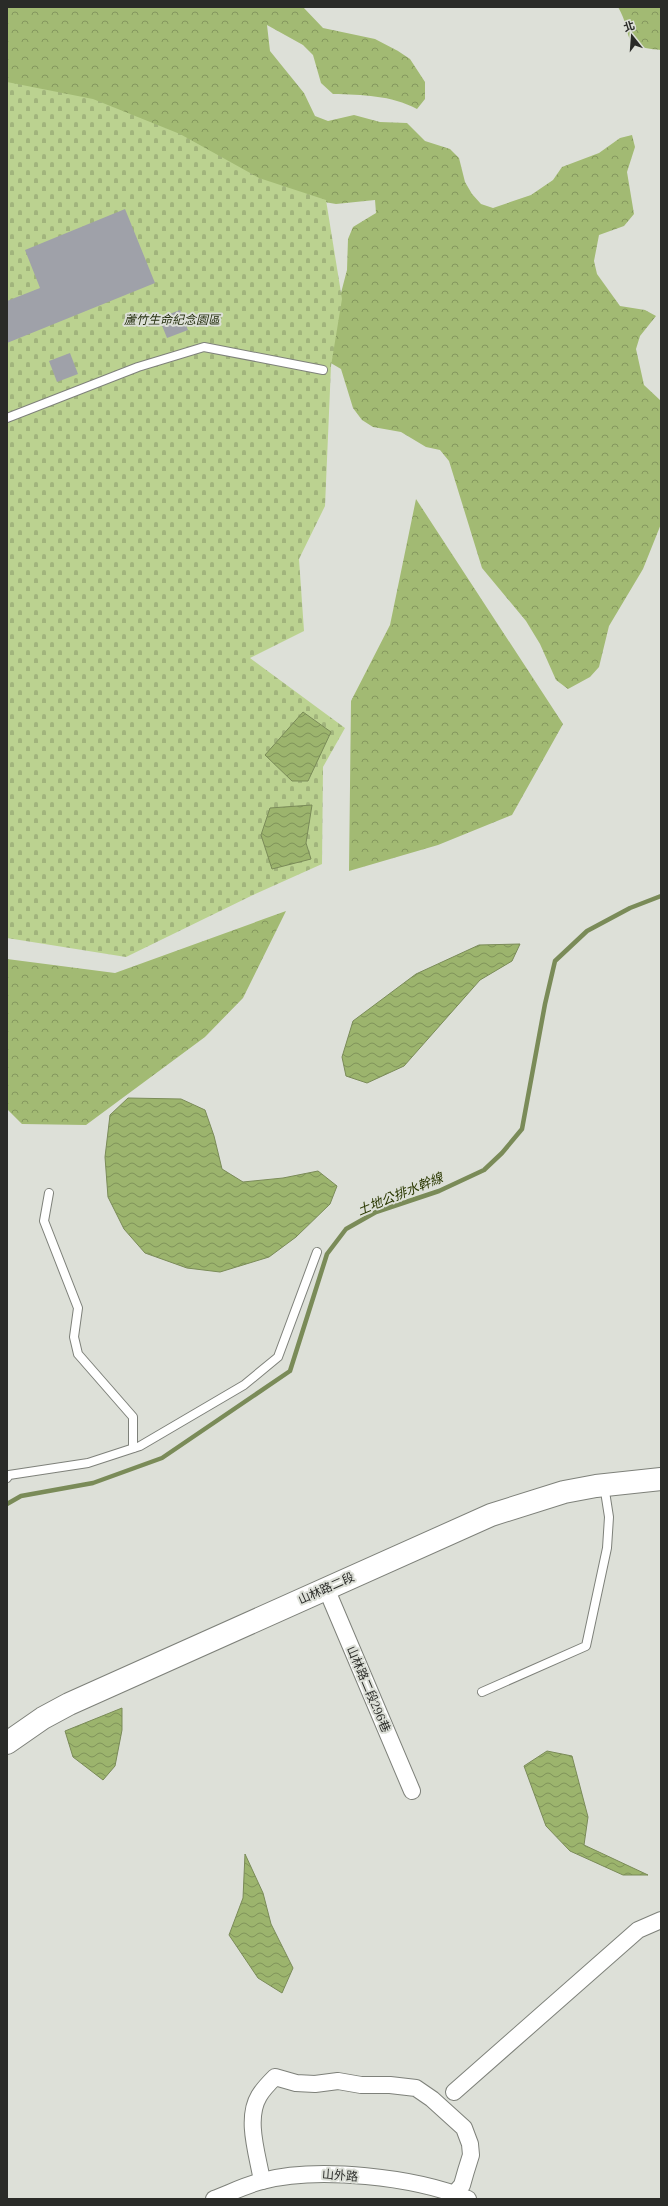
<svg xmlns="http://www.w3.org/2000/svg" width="668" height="2206" font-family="Lora,'Noto Sans TC',serif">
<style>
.forest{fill:url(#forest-crowns)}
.cemetery{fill:url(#cemetery-stones)}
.water{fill:url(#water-waves);stroke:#7a8b58}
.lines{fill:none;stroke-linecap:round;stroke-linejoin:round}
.stream{stroke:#7a8b58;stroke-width:4.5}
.building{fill:#9fa1a9}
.service-casing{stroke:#7e817a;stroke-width:10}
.minor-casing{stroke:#7e817a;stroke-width:18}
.secondary-casing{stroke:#7e817a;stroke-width:24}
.service{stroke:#fff;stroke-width:8}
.minor{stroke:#fff;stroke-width:16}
.secondary{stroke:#fff;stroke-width:22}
.labels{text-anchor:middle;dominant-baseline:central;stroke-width:4;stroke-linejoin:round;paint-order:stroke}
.park-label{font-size:12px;font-style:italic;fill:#263011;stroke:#dde0d8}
.street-label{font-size:12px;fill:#2a2b28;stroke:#dde0d8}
.water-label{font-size:13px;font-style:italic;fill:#2b3902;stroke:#dde0d8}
</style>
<defs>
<pattern id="forest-crowns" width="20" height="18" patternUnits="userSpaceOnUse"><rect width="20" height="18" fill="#a2ba73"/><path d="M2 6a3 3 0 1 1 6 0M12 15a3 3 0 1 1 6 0" fill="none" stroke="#84975e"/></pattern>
<pattern id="cemetery-stones" width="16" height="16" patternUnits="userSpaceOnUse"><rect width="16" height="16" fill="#bbd290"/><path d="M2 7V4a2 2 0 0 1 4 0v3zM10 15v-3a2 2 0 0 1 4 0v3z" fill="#a1b47c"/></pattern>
<pattern id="water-waves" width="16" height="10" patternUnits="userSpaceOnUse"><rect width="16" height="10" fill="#9cb46d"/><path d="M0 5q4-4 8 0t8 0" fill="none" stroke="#7f935a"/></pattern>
</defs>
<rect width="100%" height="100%" fill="#dde0d8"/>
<!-- forest -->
<g class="forest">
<path d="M7 7H303L323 28 375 39 398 51 410 59 425 82V99L417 109C391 95 362 95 333 94L321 83 313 55 303 45 267 25 270 51 304 93 315 116 328 121 354 115 380 122 407 123 425 141 450 149 459 158 465 182 472 194 481 204 493 208 531 195 553 180 562 167 599 153 620 138 632 135 635 147 627 172 634 214 624 226 599 235 594 261 597 274 620 306 645 310 656 316 640 336 636 349 644 385 661 401V524L643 569 609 626 599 667 590 677 568 689 556 680 540 644 526 621 482 568 449 461 440 450 426 447 401 432 373 427 362 420 353 408 341 369 329 362 335 316 347 270 348 239 353 227 376 213 375 200 336 204 254 190 7 177Z"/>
<path d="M618 7H661V50C617 46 635 36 618 7Z"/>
<path d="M416 499 563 724 512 815 438 845 349 871 351 701 390 625Z"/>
<path d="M286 911 243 998 205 1037 86 1125 22 1124 7 1109V959L115 973Z"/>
</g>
<!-- cemetery -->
<path class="cemetery" d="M7 82 93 99 180 134 259 178 326 200 342 299 331 366 325 506 299 559 304 631 250 658 345 728 323 767 322 864 253 895 126 957 7 938Z"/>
<!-- water -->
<g class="water">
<path d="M303 712 331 732 308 781H292L265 755Z"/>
<path d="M312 805 306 843 311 859 272 869 261 835 270 808Z"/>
<path d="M520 944 512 961 480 980 404 1066 367 1083 346 1076 342 1057 353 1021 416 974 479 945Z"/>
<path d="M128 1098 181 1099 205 1110 214 1136 222 1169 243 1182 283 1178 318 1171 337 1186 330 1204 296 1237 269 1257 220 1272 187 1268 145 1253 124 1229 108 1197 105 1157 110 1115Z"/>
<path d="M122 1708V1730L115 1766 103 1780 73 1757 65 1731Z"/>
<path d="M547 1751 572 1756 588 1817 584 1845 648 1875H623L570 1851 546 1826 524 1766Z"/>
<path d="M245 1854 263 1893 271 1924 293 1968 282 1993 258 1978 229 1935 243 1898Z"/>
</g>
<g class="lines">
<!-- stream -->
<path class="stream" d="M7 1504 21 1496 93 1483 162 1458 290 1371 327 1254 346 1229 376 1212 439 1191 484 1170 502 1153 522 1129 545 1004 555 961 587 931 630 908 661 896"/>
</g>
<!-- building -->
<g class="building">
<path d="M125 209 155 283 7 343V301L40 288 25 250Z"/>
<path d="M180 310 188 330 167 338 159 318Z"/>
<path d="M70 353 78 374 57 382 49 361Z"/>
</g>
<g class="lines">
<defs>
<g id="service">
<path d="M7 418 138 367 204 347 323 370"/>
<path d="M49 1193 44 1221 78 1308 74 1337 78 1354 133 1417V1448"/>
<path d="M7 1478 9 1475 88 1463 140 1446 244 1385 278 1357 317 1252"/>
<path d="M482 1692 586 1646 607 1548 609 1517 604 1485"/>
</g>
<g id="minor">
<path d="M326 1588 412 1791"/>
<path d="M454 2092 638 1930 661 1920"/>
<path d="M262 2181C258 2156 245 2119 259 2096 263 2089 269 2083 275 2077L296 2083 315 2084 338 2081 361 2085H390L416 2088 432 2099 464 2128 470 2144 471 2155 466 2171 462 2185 455 2193"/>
<path d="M214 2199C230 2193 246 2185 262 2181 318 2166 415 2177 468 2199"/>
</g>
<path id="secondary" d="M7 1743 43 1718 69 1704 491 1515 564 1492 596 1486 661 1479"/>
</defs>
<!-- service casing -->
<use href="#service" class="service-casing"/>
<!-- minor casing -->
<use href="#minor" class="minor-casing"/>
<!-- secondary casing -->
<use href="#secondary" class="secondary-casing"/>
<!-- service -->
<use href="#service" class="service"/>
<!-- minor -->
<use href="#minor" class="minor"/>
<!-- secondary -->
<use href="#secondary" class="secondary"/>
</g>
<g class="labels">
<!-- park labels -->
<g class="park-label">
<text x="172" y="319">蘆竹生命紀念園區</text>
</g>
<!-- street labels -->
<g class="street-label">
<text transform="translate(326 1588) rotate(-24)">山林路二段</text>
<text transform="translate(369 1689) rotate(67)">山林路二段296巷</text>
<text transform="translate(340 2175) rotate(4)">山外路</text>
</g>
<!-- water labels -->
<g class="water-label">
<text transform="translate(400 1194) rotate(-22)">土地公排水幹線</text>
</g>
</g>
<!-- border -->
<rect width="668" height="2206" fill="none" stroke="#2a2b28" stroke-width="16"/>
<!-- north arrow -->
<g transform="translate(632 36) rotate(343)" stroke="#dde0d8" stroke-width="3" paint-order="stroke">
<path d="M0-3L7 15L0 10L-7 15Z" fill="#2a2b28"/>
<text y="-6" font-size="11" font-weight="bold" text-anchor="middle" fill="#2a2b28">北</text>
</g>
</svg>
